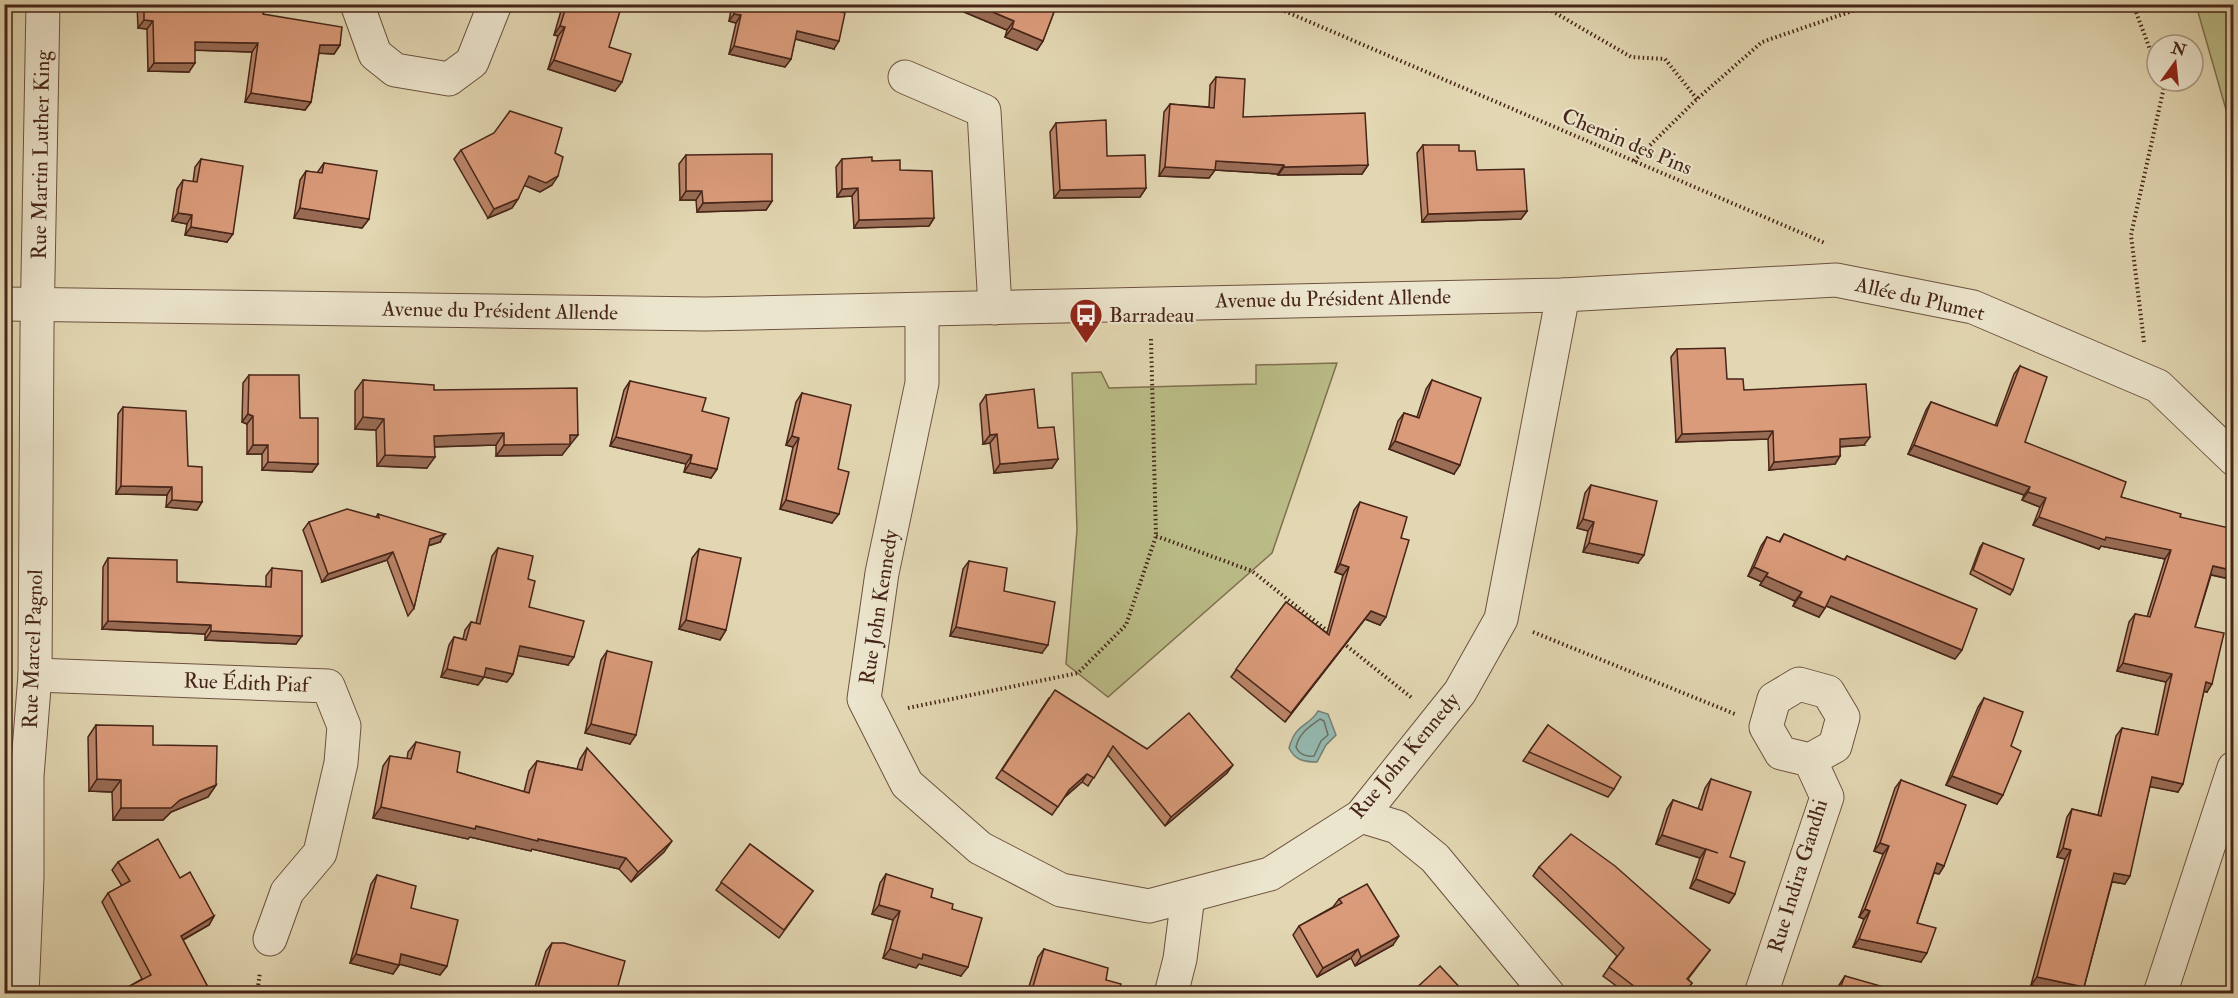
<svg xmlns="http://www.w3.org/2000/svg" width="2238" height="998" font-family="'IM FELL Double Pica',serif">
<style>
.green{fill:#babc87;stroke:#807050;stroke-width:1.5}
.water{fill:#95b9b0;stroke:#767e74;stroke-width:1.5}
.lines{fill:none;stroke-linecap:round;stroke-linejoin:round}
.shore{stroke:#6e6f64;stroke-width:1.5}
.minor-casing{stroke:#6e523f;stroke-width:35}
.tertiary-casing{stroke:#6e523f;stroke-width:35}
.path{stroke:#472519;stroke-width:4;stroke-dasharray:1.5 3;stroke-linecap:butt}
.minor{stroke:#ece5cd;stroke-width:33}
.tertiary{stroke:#ece5cd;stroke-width:33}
.wall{fill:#bb8569;stroke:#472519;stroke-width:1.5}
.shaded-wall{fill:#996c55;stroke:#472519;stroke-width:1.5}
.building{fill:#da9b7a;stroke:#472519;stroke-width:1.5}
.labels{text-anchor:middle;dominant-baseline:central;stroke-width:4.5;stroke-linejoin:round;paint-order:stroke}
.street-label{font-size:21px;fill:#472519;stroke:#ece5cd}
.poi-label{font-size:21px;fill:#472519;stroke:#ece5cd;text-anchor:start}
</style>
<rect width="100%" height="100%" fill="#e2d7b2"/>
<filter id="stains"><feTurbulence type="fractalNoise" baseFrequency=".00333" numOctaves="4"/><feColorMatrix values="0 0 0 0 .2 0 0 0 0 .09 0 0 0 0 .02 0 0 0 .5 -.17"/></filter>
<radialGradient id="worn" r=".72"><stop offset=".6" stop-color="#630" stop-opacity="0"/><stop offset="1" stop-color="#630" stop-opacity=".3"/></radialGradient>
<!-- green -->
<g class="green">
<path d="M2196 5H2233V134Z"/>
<path d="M1337 363 1272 553 1108 697 1066 664 1077 530 1072 373 1101 372 1109 388 1256 384V365Z"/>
</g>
<!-- water -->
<path class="water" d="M1318 711 1328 714 1336 735 1326 745 1317 762C1303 762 1295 760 1289 748 1296 722 1309 727 1318 711Z"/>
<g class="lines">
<!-- shore -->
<path class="shore" d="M1320 719 1324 721 1328 735 1321 741 1314 756C1306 757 1299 754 1296 747 1299 733 1309 727 1320 719Z"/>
<defs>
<g id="minor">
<path d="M357 4 375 54 395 70 449 79 472 62 495 4"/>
<path d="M905 77 984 111 995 308"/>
<path d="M922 311V383L882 573 864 699 907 784 980 848 1061 890 1149 906 1270 874 1361 816 1460 692 1501 619 1563 295"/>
<path d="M35 675 328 686 344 726 341 763 320 853 287 892 270 939"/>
<path d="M1361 816 1397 827 1435 858 1548 994"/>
<path d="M22 994 27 877V776L35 675 37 330 43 4"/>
<path d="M1171 994 1180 959 1188 896"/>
<path d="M1761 994 1827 797 1810 760 1781 753 1766 727 1774 699 1799 684 1828 692 1843 717 1835 746 1810 760"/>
<path d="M2160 994 2234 768"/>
</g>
<path id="tertiary" d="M4 304 705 314 1563 295 1836 280 1973 307 2158 386 2234 459"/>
</defs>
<!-- minor casing -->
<use href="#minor" class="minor-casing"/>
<!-- tertiary casing -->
<use href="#tertiary" class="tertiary-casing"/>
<!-- path -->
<g class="path">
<path d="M1268 4 1825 243"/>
<path d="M1540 4 1631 57 1665 59 1697 99"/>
<path d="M2133 4 2157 68"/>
<path d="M1861 8 1881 4"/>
<path d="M1634 161 1697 99 1762 42 1861 8 1862 4"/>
<path d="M2144 342 2131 235 2164 87 2162 81"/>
<path d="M1156 536 1252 571 1330 633"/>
<path d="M1533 632 1735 714"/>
<path d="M1343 643 1412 698"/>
<path d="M908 708 1078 673 1126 625 1156 536 1151 339"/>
<path d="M257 994 260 972"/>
</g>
<!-- minor -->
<use href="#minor" class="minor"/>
<!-- tertiary -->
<use href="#tertiary" class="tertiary"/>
</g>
<!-- wall -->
<g class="wall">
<path d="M137 4H264L263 14 340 45 334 54 319 53 311 102 305 110 245 102 252 52 195 50 189 72 148 71 147 29 138 28Z"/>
<path d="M563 4H609V47L615 91 548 69 558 36 554 35Z"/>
<path d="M732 4H811L834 49 795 39 791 59 785 67 729 54 736 23 729 21Z"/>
<path d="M967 4H1057L1043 41 1037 50 1005 37 1007 30 964 12Z"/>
<path d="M1216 77 1243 117 1368 165 1362 174 1278 175V174L1215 170 1209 178 1159 176 1164 112 1170 104 1209 107 1210 85Z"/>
<path d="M1056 123 1107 156 1146 188 1140 197 1054 198 1050 132Z"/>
<path d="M1423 145 1459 151 1477 170 1527 211 1521 219 1422 222 1417 153Z"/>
<path d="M461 150 555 153 552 185 540 192 524 185 518 199 512 208 488 218 454 159Z"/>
<path d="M686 155 772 201 766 210 697 212 696 200H680L679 164Z"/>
<path d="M201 159 227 242 185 235 187 224 172 221 177 189 183 180 193 182 195 167Z"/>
<path d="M842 159 872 161 900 170 934 218 929 226 854 228 852 196 837 197 836 167Z"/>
<path d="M324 163 369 219 362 228 294 218 300 180 306 171 317 173Z"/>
<path d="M1677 349 1744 390 1864 445 1840 447V456L1835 464 1769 470 1768 439 1676 442 1671 357Z"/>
<path d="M2020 366 2025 442 2121 497 2180 517 2225 578 2211 575 2195 627 2207 692 2204 691 2178 792 2150 786 2125 884 2112 882 2084 987 2080 993H2070L2031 985 2065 859 2057 857 2067 817 2072 809 2098 815 2116 736 2122 728 2155 735 2166 682 2117 671 2129 622 2135 614 2147 617 2165 559 2101 546 2099 549 2033 525 2040 507 2022 500 2024 495 1908 454 1926 410 1931 402 1995 426 2014 374Z"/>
<path d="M249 375 300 418 318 464 312 472 262 470V454H247V424L242 422 243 383Z"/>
<path d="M363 380 434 390 570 446H568L562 455 496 456V445L435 447 427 468 377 466 376 430 355 429V391Z"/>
<path d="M1432 380 1454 474 1389 449 1398 421 1404 413 1417 417 1426 389Z"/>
<path d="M630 381 702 411 717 469 711 478 684 472 686 464 610 446 624 390Z"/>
<path d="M802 393 838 469 832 523 780 509 793 447 786 445 796 402Z"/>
<path d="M986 395 1058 459 1052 468 994 473 990 443 983 444 980 404Z"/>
<path d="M123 407 188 466 202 502 197 510 166 507 167 495 116 494 118 414Z"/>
<path d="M1591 485 1638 563 1583 552 1588 531 1577 528 1585 493Z"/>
<path d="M1360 502 1401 538 1380 625 1365 619 1285 722 1231 677 1286 602 1327 633 1343 575 1335 572 1354 510Z"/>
<path d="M378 514 440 542 428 546 414 608 408 616 387 560 322 582 303 530 309 522 376 517Z"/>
<path d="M1784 534 1844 560 1847 556 1955 659 1826 606 1819 617 1793 606 1795 601 1760 585 1762 582 1748 576 1761 546 1767 537 1779 542Z"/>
<path d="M1983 543 2013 590 2010 595 1970 574 1980 547Z"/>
<path d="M498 548 528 579 529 607 568 665 518 655 513 674 507 682 484 677 478 685 441 677 449 645 454 637 463 639 465 630 471 622 476 623 492 556Z"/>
<path d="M699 549 726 630 720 640 679 629 692 558Z"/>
<path d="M108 558 177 582 266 587V576L272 568 296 644 205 640V634L102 629 103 567Z"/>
<path d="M969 561 1004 591 1042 653 950 636 963 569Z"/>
<path d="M607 651 630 744 585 733 601 660Z"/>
<path d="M1049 698 1147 749 1227 773 1165 826 1108 755 1088 786 1082 782 1064 798 1052 815 996 778Z"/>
<path d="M1984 698 2011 746 1997 804 1946 785 1978 707Z"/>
<path d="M96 725 153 745 216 785 208 797 171 812 163 820H113L112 792 89 791 88 737Z"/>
<path d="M1548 725 1614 789 1608 797 1523 761Z"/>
<path d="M416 742 457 772 524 792 529 771 537 761 577 769 580 759 587 748 664 852 631 882 619 869 532 849 531 851 470 837 468 839 373 818 383 766 390 756 407 759 408 752Z"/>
<path d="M1711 779 1730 857 1735 894 1729 903 1690 888 1700 858 1656 844 1667 809 1673 800 1698 809 1705 788Z"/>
<path d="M1901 780 1944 866 1939 874 1934 873 1917 923 1921 962 1853 947 1864 919 1859 917 1883 854 1874 851 1895 788Z"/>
<path d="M750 844 813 891 779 938 716 890Z"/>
<path d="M118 862 180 878 214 916 209 925 183 940 211 993H122L126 988 142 979 102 902 108 893 122 886 112 870Z"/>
<path d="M1539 867 1710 950 1688 979 1692 983 1685 993H1626L1603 976 1617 956 1533 876Z"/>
<path d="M886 874 931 897 952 909 961 976 919 964 916 968 883 958 893 920 872 914 880 883Z"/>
<path d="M377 875 411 908 447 966 440 975 400 964 393 974 350 963 371 884Z"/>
<path d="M1339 899 1393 945 1355 966 1351 958 1317 977 1293 935 1299 926 1333 907Z"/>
<path d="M552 943 616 993H533L546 951Z"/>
<path d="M1044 949 1106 980 1119 993H1027L1038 957Z"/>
<path d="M1845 976 1890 993H1836L1839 985Z"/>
</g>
<!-- shaded-wall -->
<g class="shaded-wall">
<path d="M970 4H974L1014 21 1007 30 964 12Z"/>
<path d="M734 14 741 15 736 23 729 21Z"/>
<path d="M144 20 153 21 147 29 138 28Z"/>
<path d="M560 26 565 27 558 36 554 35Z"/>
<path d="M1012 28 1043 41 1037 50 1005 37Z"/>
<path d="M797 31 839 41 834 49 792 38Z"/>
<path d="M195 42 258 43 252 52 189 50Z"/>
<path d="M320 45H340L334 54 314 53Z"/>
<path d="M734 46 791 59 785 67 729 54Z"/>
<path d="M554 60 622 82 615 91 548 69Z"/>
<path d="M154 63H195L189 72 148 71Z"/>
<path d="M251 93 311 102 305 110 245 102Z"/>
<path d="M1216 161 1284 165 1278 174 1215 170 1209 178 1159 176 1165 167Z"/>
<path d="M1368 165 1362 174 1278 175 1284 167Z"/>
<path d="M529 176H558L552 185 540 192 523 185Z"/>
<path d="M858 188 852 196 837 197 842 189Z"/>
<path d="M1146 188 1140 197 1054 198 1060 190Z"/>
<path d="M686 191H702L696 200H680Z"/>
<path d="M518 199 512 208 488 218 494 209Z"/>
<path d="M772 201 766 210 697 212 703 203Z"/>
<path d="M300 208 369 219 362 228 294 218Z"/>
<path d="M1527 211 1521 219 1422 222 1428 214Z"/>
<path d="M178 213 192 215 187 224 172 221Z"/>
<path d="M934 218 929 226 854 228 859 220Z"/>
<path d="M191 227 233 234 227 242 185 235Z"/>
<path d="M248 414 253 416 247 424 242 422Z"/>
<path d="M363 417 384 419 376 430 355 429Z"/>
<path d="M1773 431 1768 439 1676 442 1682 434Z"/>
<path d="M504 433 496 445 427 447 434 436Z"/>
<path d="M997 434 990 443 983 444 990 435Z"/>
<path d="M570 435H578L562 455 496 456 504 445Z"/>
<path d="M792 436 799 438 793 447 786 445Z"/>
<path d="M616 437 692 455 686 464 610 446Z"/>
<path d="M1870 437 1864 445 1834 447 1840 439Z"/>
<path d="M1395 441 1460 465 1454 474 1389 449Z"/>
<path d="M253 445H268L262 454H247Z"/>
<path d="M1914 445 2030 487 2024 495 1908 454Z"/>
<path d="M385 455 435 457 427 468 377 466Z"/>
<path d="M1840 456 1835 464 1769 470 1774 462Z"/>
<path d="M1058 459 1052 468 994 473 1000 464Z"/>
<path d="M268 462 318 464 312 472 262 470Z"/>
<path d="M690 463 717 469 711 478 684 472Z"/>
<path d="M121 486 172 487 167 495 116 494Z"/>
<path d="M2028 492 2046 498 2040 507 2022 500Z"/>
<path d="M172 500 202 502 197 510 166 507Z"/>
<path d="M786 500 839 514 832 523 780 509Z"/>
<path d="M2039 517 2171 550 2165 559 2101 546 2099 549 2033 525Z"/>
<path d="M1583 519 1594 522 1588 531 1577 528Z"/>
<path d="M445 534 440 542 424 547 430 539Z"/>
<path d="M1589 543 1644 555 1638 563 1583 552Z"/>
<path d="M393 552 387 560 322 582 328 574Z"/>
<path d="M1340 564 1349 567 1343 575 1335 572Z"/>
<path d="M2213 566 2231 570 2225 578 2208 574Z"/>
<path d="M1754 567 1768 573 1762 582 1748 576Z"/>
<path d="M1766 576 1802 592 1795 601 1760 585Z"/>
<path d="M1831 596 1962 650 1955 659 1824 605Z"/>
<path d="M1799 597 1825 608 1819 617 1793 606Z"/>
<path d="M1371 611 1386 617 1380 625 1365 619 1285 722Z"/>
<path d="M686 620 726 630 720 640 679 629Z"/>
<path d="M108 621 211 625 205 634 102 629Z"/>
<path d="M956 627 1048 645 1042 653 950 636Z"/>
<path d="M211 631 302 636 296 644 205 640Z"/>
<path d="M520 646 574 657 568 665 514 655Z"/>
<path d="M2123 663 2172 674 2166 682 2117 671Z"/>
<path d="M486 668 513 674 507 682 480 676Z"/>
<path d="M447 669 484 677 478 685 441 677Z"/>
<path d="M2206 682 2212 684 2207 692 2200 690Z"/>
<path d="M591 724 636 735 630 744 585 733Z"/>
<path d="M1233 765 1227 773 1165 826 1171 817Z"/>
<path d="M1087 774 1082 782 1063 798 1069 790Z"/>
<path d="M1952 776 2003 795 1997 804 1946 785Z"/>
<path d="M2152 777 2183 784 2178 792 2146 786Z"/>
<path d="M97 779 121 780 112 792 89 791Z"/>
<path d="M216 785 208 797 171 812 163 820H113L121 808 180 800Z"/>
<path d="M381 807 538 839 626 858 619 869 532 849 531 851 470 837 468 839 373 818Z"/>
<path d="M1662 835 1718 853 1706 849 1700 858 1656 844Z"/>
<path d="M672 841 664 852 631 882 638 872Z"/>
<path d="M1880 843 1889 846 1883 854 1874 851Z"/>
<path d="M2063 848 2071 850 2065 859 2057 857Z"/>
<path d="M1937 863 1944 866 1939 874 1931 872Z"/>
<path d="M2114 873 2130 876 2125 884 2109 881Z"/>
<path d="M1696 879 1735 894 1729 903 1690 888Z"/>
<path d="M879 905 900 911 893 920 872 914Z"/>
<path d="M1865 909 1870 911 1864 919 1859 917Z"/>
<path d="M214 916 209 925 175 944 181 936Z"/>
<path d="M1399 936 1393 945 1355 966 1361 957Z"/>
<path d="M1859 939 1927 953 1921 962 1853 947Z"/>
<path d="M890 949 923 954 968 967 961 976 919 964 916 968 883 958Z"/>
<path d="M1358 949 1351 958 1317 977 1323 968Z"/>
<path d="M356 954 399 965 393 974 350 963Z"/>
<path d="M401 954 447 966 440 975 395 963Z"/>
<path d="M2037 977 2084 987 2080 993H2070L2031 985Z"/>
<path d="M601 990 612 993H598Z"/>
</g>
<!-- building -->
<g class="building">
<path d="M144 4H264L263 14 342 27 340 45H320L311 102 251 93 258 43 195 42V63H154L153 21 144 20Z"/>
<path d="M567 4H609L621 8 609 47 631 54 622 82 554 60 565 27 560 26Z"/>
<path d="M736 4H811L845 13 839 41 797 31 791 59 734 46 741 15 734 14Z"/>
<path d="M974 4H1057L1043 41 1012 28 1014 21Z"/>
<path d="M1216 77 1245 79 1243 117 1365 113 1368 165 1284 167V165L1216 161 1215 170 1165 167 1170 104 1214 108Z"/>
<path d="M510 111 562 128 555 153 563 157 558 176 546 183 529 176 518 199 494 209 461 150 494 133Z"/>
<path d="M1106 120 1107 156 1145 155 1146 188 1060 190 1056 123Z"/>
<path d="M1423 145H1459V151H1475L1477 170 1524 169 1527 211 1428 214Z"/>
<path d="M772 154V201L703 203 702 191H686V155Z"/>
<path d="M872 157V161L900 160V170L932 171 934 218 859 220 858 188 842 189V159Z"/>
<path d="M201 159 243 166 233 234 191 227 192 215 178 213 183 180 197 182Z"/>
<path d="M324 163 377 171 369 219 300 208 306 171 322 173Z"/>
<path d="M1725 348 1727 379H1743L1744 390 1866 384 1870 437 1840 439V456L1774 462 1773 431 1682 434 1677 349Z"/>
<path d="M2020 366 2047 377 2025 442 2126 482 2121 497 2181 514 2180 517 2234 529V557L2231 570 2213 566 2195 627 2224 633 2212 684 2206 682 2183 784 2152 777 2130 876 2114 873 2084 987 2037 977 2071 850 2063 848 2072 809 2101 816 2122 728 2158 735 2172 674 2123 663 2135 614 2150 617 2171 550 2106 537 2105 540 2039 517 2046 498 2028 492 2030 487 1914 445 1931 402 1997 426Z"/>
<path d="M249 375H299L300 418H318V464L268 462V445H253V416L248 414Z"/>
<path d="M363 380 434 385V390L577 388 578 435H570V444L504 445V433L434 436 435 457 385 455 384 419 363 417Z"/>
<path d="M1432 380 1481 398 1460 465 1395 441 1404 413 1419 418Z"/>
<path d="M630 381 706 398 702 411 729 418 717 469 690 463 692 455 616 437Z"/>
<path d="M1034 389 1038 428 1054 427 1058 459 1000 464 997 434 990 435 986 395Z"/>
<path d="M802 393 851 405 838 469 849 472 839 514 786 500 799 438 792 436Z"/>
<path d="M123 407 186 411 188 466 202 467V502L172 500V487L121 486Z"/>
<path d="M1591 485 1657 501 1644 555 1589 543 1594 522 1583 519Z"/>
<path d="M1360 502 1407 517 1401 538 1409 540 1386 617 1371 611 1291 713 1236 669 1286 602 1329 635 1349 567 1340 564Z"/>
<path d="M347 509 379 518 378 514 445 534 430 539 414 608 393 552 328 574 309 522Z"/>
<path d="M1784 534 1845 560 1847 556 1977 609 1962 650 1831 596 1825 608 1799 597 1802 592 1766 576 1768 573 1754 567 1767 537 1780 542Z"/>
<path d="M1983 543 2024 559 2013 590 1973 570Z"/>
<path d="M498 548 533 556 528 579 535 581 529 607 584 621 574 657 520 646 513 674 486 668 484 677 447 669 454 637 466 640 471 622 480 624Z"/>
<path d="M699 549 741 558 726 630 686 620Z"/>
<path d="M108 558 177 560V582L271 587 272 568 302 571V636L211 631V625L108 621Z"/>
<path d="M969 561 1007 568 1004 591 1055 602 1048 645 956 627Z"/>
<path d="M607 651 652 662 636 735 591 724Z"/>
<path d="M1055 690 1147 749 1189 713 1233 765 1171 817 1113 746 1094 778 1087 774 1069 790 1058 807 1002 770Z"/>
<path d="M1984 698 2023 712 2011 746 2021 751 2003 795 1952 776Z"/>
<path d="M96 725 153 726V745L217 746 216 785 180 800 171 808H121V780L97 779Z"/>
<path d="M1548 725 1621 777 1614 789 1529 752Z"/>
<path d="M416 742 460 752 457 772 529 793 537 761 582 770 587 748 672 841 638 872 626 858 538 839V841L476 826 475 829 381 807 390 756 411 759Z"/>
<path d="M1711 779 1751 792 1730 857 1745 862 1735 894 1696 879 1706 849 1718 853 1662 835 1673 800 1702 810Z"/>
<path d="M1901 780 1966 805 1944 866 1937 863 1917 923 1936 928 1927 953 1859 939 1870 911 1865 909 1889 846 1880 843Z"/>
<path d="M1571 834 1615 866 1710 950 1687 979 1692 983 1684 993H1643L1609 967 1624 948 1539 867Z"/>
<path d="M158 839 180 878 190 872 214 916 181 936 211 993H129L126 988 151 975 108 893 130 881 118 862Z"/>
<path d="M750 844 813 891 784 930 721 882Z"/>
<path d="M886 874 933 889 931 897 953 904 952 909 982 918 968 967 923 954 922 959 890 949 900 911 879 905Z"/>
<path d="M377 875 416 886 411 908 458 920 447 966 401 954 399 965 356 954Z"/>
<path d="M1367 884 1399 936 1361 957 1358 949 1323 968 1299 926 1342 903 1339 899Z"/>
<path d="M552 943H564L625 961 616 993H612L601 990 600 993H536Z"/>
<path d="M1044 949 1108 968 1106 980 1121 984 1119 993H1031Z"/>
<path d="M1440 966 1465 993H1411Z"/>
<path d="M1845 976 1891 989 1890 993H1838Z"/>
</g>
<!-- icons -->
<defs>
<symbol id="bus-pin" viewBox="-11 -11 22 30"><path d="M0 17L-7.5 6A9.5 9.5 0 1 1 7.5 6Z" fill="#8f2418" stroke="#ece5cd"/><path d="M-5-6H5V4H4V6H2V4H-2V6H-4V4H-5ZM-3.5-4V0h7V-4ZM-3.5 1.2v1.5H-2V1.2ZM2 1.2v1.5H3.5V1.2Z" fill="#fff"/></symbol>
</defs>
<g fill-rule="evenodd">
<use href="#bus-pin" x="1067" y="296" width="38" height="52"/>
</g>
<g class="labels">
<!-- street labels -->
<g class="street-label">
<text transform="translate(1627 142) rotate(23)">Chemin des Pins</text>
<text transform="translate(41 155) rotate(-89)">Rue Martin Luther King</text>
<text transform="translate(1333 299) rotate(-1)">Avenue du Président Allende</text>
<text transform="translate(1920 299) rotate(13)">Allée du Plumet</text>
<text transform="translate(500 311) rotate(1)">Avenue du Président Allende</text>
<text transform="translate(879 607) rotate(-81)">Rue John Kennedy</text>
<text transform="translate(33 649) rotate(-88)">Rue Marcel Pagnol</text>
<text transform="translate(246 683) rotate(2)">Rue Édith Piaf</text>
<text transform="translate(1405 756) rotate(-50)">Rue John Kennedy</text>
<text transform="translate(1798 876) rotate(-73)">Rue Indira Gandhi</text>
</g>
<!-- poi labels -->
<g class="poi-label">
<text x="1109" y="315">Barradeau</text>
</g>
</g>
<!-- margin -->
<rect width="2238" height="998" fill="none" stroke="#e2d7b2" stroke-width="24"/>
<rect x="6" y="6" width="2226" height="986" fill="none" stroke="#472519" stroke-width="3"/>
<rect x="12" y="12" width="2214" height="974" fill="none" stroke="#472519" stroke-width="1.5"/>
<!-- north arrow -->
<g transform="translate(2175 63) rotate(15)"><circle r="28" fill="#ece5cd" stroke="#aa9885" stroke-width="1.5"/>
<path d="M0-4.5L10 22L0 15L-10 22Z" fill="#8f2418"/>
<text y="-9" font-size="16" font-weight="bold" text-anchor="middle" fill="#472519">N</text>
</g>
<rect width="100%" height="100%" filter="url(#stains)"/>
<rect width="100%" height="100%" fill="url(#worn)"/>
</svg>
